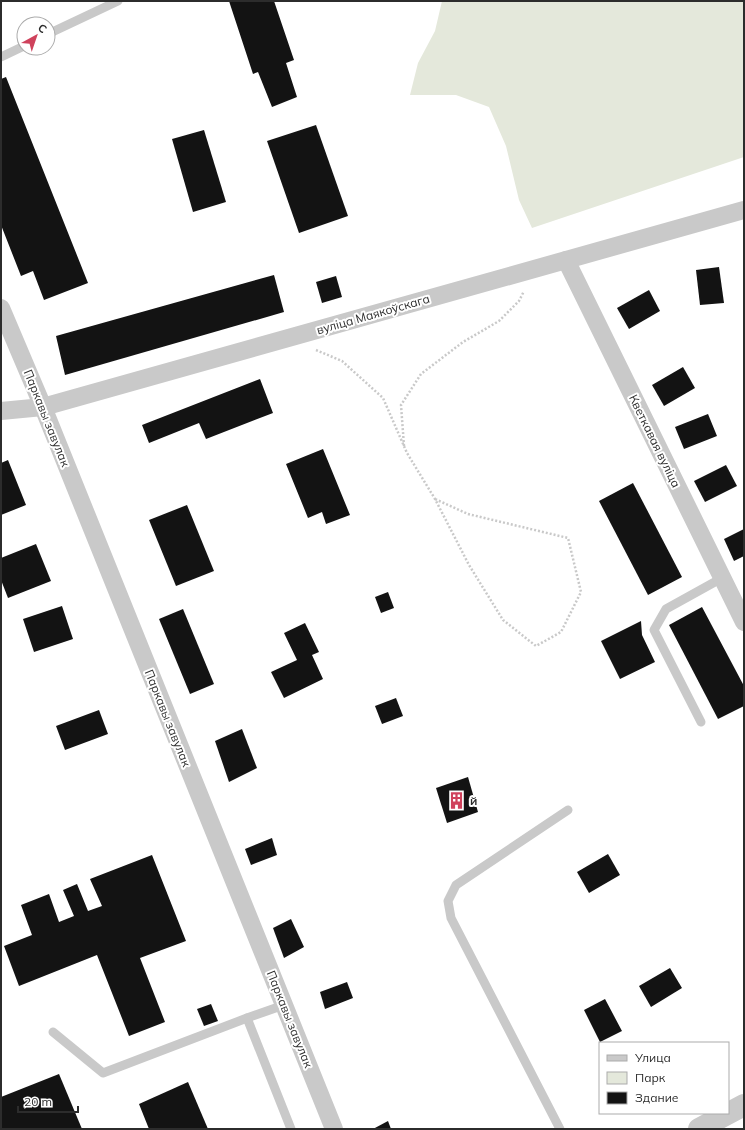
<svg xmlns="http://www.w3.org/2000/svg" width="745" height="1130" font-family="Mulish,sans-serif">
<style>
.green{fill:#e4e8db}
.building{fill:#131313}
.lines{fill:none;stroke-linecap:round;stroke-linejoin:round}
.path{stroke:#c9c9c9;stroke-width:2.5;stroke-dasharray:2 2;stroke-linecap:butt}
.service{stroke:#c9c9c9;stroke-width:9}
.minor{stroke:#c9c9c9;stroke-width:18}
.tertiary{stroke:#c9c9c9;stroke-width:22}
.labels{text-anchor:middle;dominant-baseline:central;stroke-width:4;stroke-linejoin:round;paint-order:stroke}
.street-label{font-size:12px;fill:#2c2c2c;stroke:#fff}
.poi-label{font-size:12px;font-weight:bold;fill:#2c2c2c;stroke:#fff;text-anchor:start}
</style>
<rect width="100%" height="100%" fill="#fff"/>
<!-- green -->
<path class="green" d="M442 1H744V157L532 228 519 200 506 146 489 107 456 95H410L418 63 435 31Z"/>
<!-- building -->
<g class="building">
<path d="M229 1H274L294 60 286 63 297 97 272 107 258 72 253 74Z"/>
<path d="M6 77 88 283 44 300 33 271 21 276 1 225V79Z"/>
<path d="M316 125 348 216 299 233 267 141Z"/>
<path d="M204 130 226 202 193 212 172 139Z"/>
<path d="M719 267 724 303 700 305 696 270Z"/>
<path d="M274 275 284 312 65 375 56 336Z"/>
<path d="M336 276 342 297 322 303 316 282Z"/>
<path d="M649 290 660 311 629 329 617 308Z"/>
<path d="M683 367 695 388 664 406 652 385Z"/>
<path d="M260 379 273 413 206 439 199 423 149 443 142 425Z"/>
<path d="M708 414 717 436 684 449 675 427Z"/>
<path d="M323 449 350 515 326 524 322 512 308 518 286 464Z"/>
<path d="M8 460 26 505 1 515V463Z"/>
<path d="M726 465 737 486 705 502 694 481Z"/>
<path d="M633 483 682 577 648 595 599 501Z"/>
<path d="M187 505 214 571 176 586 149 520Z"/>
<path d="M744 529V556L734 561 724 539Z"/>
<path d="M36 544 51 581 8 598 1 580V558Z"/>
<path d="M388 592 394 608 381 613 375 597Z"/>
<path d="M62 606 73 639 34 652 23 619Z"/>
<path d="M702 607 744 686V706L718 719 669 625Z"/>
<path d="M183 609 214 684 190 694 159 619Z"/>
<path d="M641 621 642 635 655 662 620 679 601 641Z"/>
<path d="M305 623 319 652 312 655 323 679 284 698 271 672 297 660 284 633Z"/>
<path d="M396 698 403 716 382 724 375 706Z"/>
<path d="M99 710 108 734 65 750 56 726Z"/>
<path d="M242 729 257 768 229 782 215 741Z"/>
<path d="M468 777 478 812 447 823 436 788Z"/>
<path d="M272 838 277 855 251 865 245 849Z"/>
<path d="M608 854 620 875 589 893 577 872Z"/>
<path d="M152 855 186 941 140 958 165 1022 129 1036 97 955 19 986 4 946 32 935 21 905 49 894 59 922 74 916 63 890 77 884 88 911 102 906 90 879Z"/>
<path d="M291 919 304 947 284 958 273 928Z"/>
<path d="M670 968 682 988 651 1007 639 986Z"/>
<path d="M347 982 353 998 325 1009 320 992Z"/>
<path d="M605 999 622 1031 600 1042 584 1010Z"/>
<path d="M211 1004 218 1021 204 1026 197 1009Z"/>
<path d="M59 1074 82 1129H1V1097Z"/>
<path d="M188 1082 208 1129H149L139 1104Z"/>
<path d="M388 1121 391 1129H373Z"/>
</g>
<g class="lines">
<!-- path -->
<g class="path">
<path d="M316 350 342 361 383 398 407 453 435 499 469 565 503 620 536 646 561 632 581 592 568 538 468 514 435 499"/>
<path d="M404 446 401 405 421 374 463 342 499 321 519 301 524 291"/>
</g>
<!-- service -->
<g class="service">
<path d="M48 34 118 1"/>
<path d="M1 57 24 46"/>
<path d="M701 722 654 630 666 609 722 578"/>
<path d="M284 1005 247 1018 291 1129"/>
<path d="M53 1032 103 1073 247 1018"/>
<path d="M560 1129 451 918 448 901 456 885 568 810"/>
</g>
<!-- minor -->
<g class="minor">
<path d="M566 260 744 622"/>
<path d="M1 308 43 407 334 1129"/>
<path d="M1 411 43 407 744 210"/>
</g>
<!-- tertiary -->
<path class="tertiary" d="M699 1129 744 1105"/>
</g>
<!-- icons -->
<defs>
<symbol id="building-bare" viewBox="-9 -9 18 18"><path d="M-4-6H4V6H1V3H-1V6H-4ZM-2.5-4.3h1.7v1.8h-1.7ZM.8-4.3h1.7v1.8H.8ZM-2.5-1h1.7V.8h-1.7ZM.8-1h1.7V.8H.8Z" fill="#cf425c" stroke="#fff" stroke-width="2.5" paint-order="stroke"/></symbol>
</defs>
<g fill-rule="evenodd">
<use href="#building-bare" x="444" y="788" width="25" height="25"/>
</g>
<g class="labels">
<!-- street labels -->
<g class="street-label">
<text transform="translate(373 314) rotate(-16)">вуліца Маякоўскага</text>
<text transform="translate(47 418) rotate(68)">Паркавы завулак</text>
<text transform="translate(655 441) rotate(64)">Кветкавая вуліца</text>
<text transform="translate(168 718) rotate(68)">Паркавы завулак</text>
<text transform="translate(290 1019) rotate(68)">Паркавы завулак</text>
</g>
<!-- poi labels -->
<g class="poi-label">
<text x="470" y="800">й</text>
</g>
</g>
<!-- border -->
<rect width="745" height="1130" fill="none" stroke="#2c2c2c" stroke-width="4"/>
<!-- legend -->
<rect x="599" y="1042" width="130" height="72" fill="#ffffff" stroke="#ababab"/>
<rect x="607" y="1055" width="20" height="6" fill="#c9c9c9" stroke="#ababab"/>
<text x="635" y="1062" font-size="12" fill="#2c2c2c">Улица</text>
<rect x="607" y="1072" width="20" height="12" fill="#e4e8db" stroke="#ababab"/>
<text x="635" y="1082" font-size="12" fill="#2c2c2c">Парк</text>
<rect x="607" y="1092" width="20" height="12" fill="#131313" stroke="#ababab"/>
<text x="635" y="1102" font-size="12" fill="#2c2c2c">Здание</text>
<!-- north arrow -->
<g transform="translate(36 36) rotate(40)"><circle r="19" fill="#ffffff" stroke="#ababab"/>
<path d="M0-3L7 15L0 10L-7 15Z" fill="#cf425c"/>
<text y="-6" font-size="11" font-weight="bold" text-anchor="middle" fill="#2c2c2c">С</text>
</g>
<!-- scale -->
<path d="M18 1106v6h60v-6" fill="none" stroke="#2c2c2c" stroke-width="2"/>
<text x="24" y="1106" font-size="12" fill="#2c2c2c" stroke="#ffffff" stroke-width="3" paint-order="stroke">20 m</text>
</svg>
